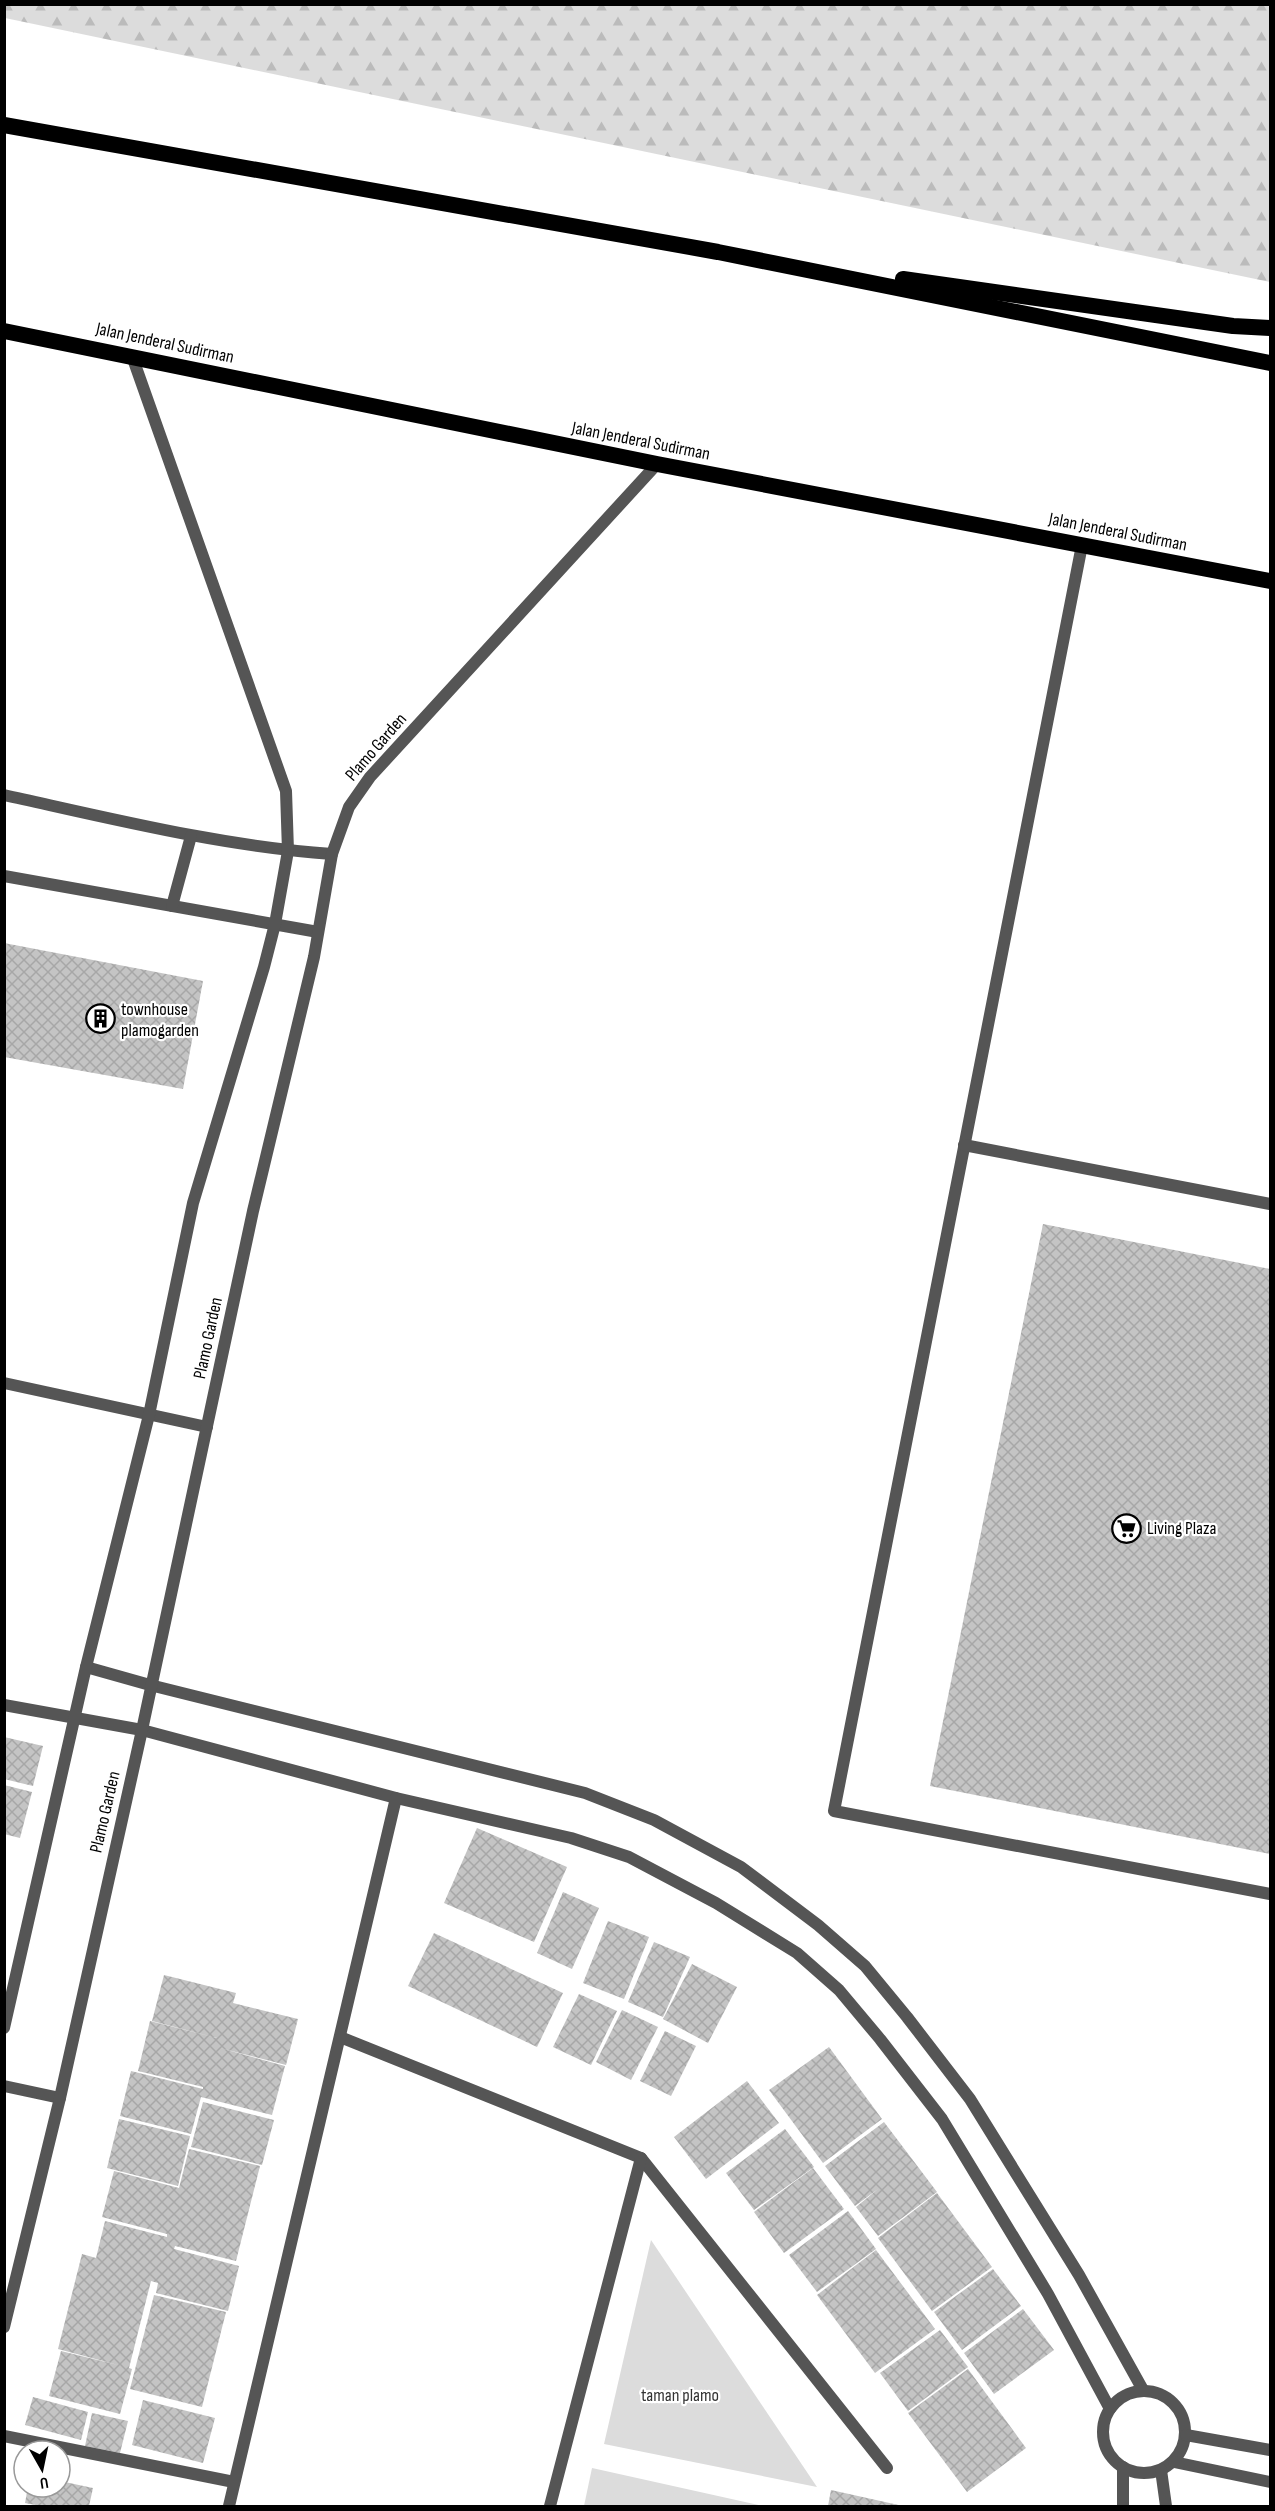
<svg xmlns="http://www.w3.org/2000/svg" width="1275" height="2511" font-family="'Sofia Sans Condensed',sans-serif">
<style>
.forest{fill:url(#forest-firs)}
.green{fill:#dcdcdc}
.building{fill:url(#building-cross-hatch)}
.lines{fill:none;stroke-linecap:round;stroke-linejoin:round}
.service{stroke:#555;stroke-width:12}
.minor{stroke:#555;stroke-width:12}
.trunk{stroke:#000;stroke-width:16}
.labels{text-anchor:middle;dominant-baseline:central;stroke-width:4.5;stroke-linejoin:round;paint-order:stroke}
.street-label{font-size:18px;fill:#000;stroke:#fff}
.poi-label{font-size:18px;fill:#000;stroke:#fff;text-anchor:start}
.park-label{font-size:18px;fill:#333;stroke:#fff}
</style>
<defs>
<pattern id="forest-firs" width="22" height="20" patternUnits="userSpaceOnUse" patternTransform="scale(1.5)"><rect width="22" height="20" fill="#dcdcdc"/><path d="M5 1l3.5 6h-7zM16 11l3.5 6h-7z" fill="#bbb"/></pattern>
<pattern id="building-cross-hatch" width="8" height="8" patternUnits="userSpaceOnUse" patternTransform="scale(1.5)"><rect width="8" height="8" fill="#c4c4c4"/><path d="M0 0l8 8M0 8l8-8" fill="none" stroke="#a7a7a7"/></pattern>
</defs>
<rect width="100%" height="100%" fill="#fff"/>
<!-- forest -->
<path class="forest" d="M5 4 1270 5V282L5 18Z"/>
<!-- green -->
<g class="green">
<path d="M651 2240 817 2487 604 2444Z"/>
<path d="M592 2468 763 2506H584Z"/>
</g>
<!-- building -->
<g class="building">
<path d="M4 943 203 981 183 1089 4 1057Z"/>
<path d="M1043 1224 1270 1269V1854L930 1786Z"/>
<path d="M4 1737 43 1746 33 1786 4 1779Z"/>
<path d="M4 1785 32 1792 20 1838 4 1834Z"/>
<path d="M477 1828 567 1867 534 1942 444 1903Z"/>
<path d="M563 1892 599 1908 572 1969 537 1953Z"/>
<path d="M608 1921 649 1937 624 1999 583 1983Z"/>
<path d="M434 1933 563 1993 537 2047 408 1986Z"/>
<path d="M654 1942 690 1957 663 2017 628 2002Z"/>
<path d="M692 1964 737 1987 708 2043 663 2019Z"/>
<path d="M164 1975 236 1993 233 2003 298 2019 286 2065 220 2048 285 2066 272 2115 201 2097 191 2134 120 2116 131 2071 203 2089V2087L138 2071 150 2021 217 2038 152 2021Z"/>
<path d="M579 1994 617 2011 591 2065 553 2047Z"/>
<path d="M622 2010 658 2027 631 2080 596 2062Z"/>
<path d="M665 2031 696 2046 671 2096 640 2081Z"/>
<path d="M829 2047 882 2119 823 2163 769 2090Z"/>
<path d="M747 2081 779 2123 706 2179 674 2137Z"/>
<path d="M203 2102 274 2120 262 2165 191 2147Z"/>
<path d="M119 2119 190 2136 178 2186 107 2168Z"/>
<path d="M884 2122 937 2192 878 2236 856 2207 878 2189 855 2206 825 2166Z"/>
<path d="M785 2129 814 2167 754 2210 726 2173Z"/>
<path d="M189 2149 260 2166 236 2261 175 2246 174 2249 239 2266 228 2311 156 2293 158 2283 151 2281 129 2368 132 2369 120 2414 49 2396 61 2351 118 2365 58 2349 82 2254 96 2258 105 2221 167 2237V2234L102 2217 114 2171 179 2188Z"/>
<path d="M813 2168 844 2209 784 2253 754 2212Z"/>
<path d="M937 2193 992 2267 932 2311 878 2238Z"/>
<path d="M848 2211 876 2249 817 2292 789 2255Z"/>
<path d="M876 2250 935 2329 875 2373 817 2295Z"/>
<path d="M993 2269 1021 2306 962 2350 934 2312Z"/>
<path d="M154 2295 226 2312 202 2407 130 2389Z"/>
<path d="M1023 2309 1054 2350 994 2394 964 2353Z"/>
<path d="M940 2330 968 2367 908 2411 880 2373Z"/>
<path d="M968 2369 1026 2448 967 2492 908 2413Z"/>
<path d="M33 2397 88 2412 81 2440 25 2425Z"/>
<path d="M143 2400 215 2418 203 2463 132 2445Z"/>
<path d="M92 2413 128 2421 120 2453 85 2446Z"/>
<path d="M60 2481 93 2488 89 2506H41L25 2503 28 2487H60Z"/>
<path d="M831 2490 903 2506H828Z"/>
</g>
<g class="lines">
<!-- service -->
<g class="service">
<path d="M1082 545 834 1811 1270 1894"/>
<path d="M964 1145 1270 1204"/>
</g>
<!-- minor -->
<g class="minor">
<path d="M4 795C113 819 221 846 332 854"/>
<path d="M4 876 318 932"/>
<path d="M172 906 191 836"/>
<path d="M4 1383 207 1427"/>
<path d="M86 1667 150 1685 585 1793 654 1820 741 1867 818 1925 865 1966 907 2017 970 2099 1079 2275 1143 2390"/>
<path d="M4 1705 142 1730 396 1798 571 1838 629 1857 716 1903 797 1953 839 1990 880 2039 942 2119 1048 2294 1110 2409"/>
<path d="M4 2028 86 1667 149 1415 193 1203 264 967 275 924 288 851 286 791 132 356"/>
<path d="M340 2037 641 2158 887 2468"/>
<path d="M4 2086 60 2098"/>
<path d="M4 2327 60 2098 142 1730 253 1211 314 957 332 854 349 807 370 777 657 464"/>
<circle cx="1144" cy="2432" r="41"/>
<path d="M1186 2435 1270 2450"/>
<path d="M4 2436 234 2482"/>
<path d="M1174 2462 1270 2482"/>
<path d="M1123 2467V2506"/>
<path d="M1161 2470 1166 2506"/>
<path d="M229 2506 396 1798"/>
<path d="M550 2506 641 2158"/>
</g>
<!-- trunk -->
<g class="trunk">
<path d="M4 125 718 252 1270 363"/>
<path d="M903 279 1233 326 1270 328"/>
<path d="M4 331 657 464 1270 581"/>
</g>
</g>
<!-- icons -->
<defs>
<symbol id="building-ring" viewBox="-11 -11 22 22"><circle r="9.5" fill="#fff" stroke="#000" stroke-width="1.5"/><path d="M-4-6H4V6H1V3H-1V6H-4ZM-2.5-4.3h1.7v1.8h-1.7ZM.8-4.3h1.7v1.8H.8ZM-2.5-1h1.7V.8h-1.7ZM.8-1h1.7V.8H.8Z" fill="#000"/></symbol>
<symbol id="supermarket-ring" viewBox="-11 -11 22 22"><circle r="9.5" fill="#fff" stroke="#000" stroke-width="1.5"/><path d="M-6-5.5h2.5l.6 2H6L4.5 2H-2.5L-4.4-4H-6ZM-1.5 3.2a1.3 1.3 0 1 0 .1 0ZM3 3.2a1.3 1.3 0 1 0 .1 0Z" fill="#000"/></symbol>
</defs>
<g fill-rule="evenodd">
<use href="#building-ring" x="84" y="1002" width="33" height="33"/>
<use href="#supermarket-ring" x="1110" y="1512" width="33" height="33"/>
</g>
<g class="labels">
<!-- street labels -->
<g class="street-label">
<text transform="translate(165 343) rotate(12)">Jalan Jenderal Sudirman</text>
<text transform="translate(641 441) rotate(11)">Jalan Jenderal Sudirman</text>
<text transform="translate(1118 532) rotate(11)">Jalan Jenderal Sudirman</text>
<text transform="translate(376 747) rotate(-49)">Plamo Garden</text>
<text transform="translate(208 1338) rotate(-78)">Plamo Garden</text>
<text transform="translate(105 1812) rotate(-77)">Plamo Garden</text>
</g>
<!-- poi labels -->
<g class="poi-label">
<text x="121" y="1009">townhouse<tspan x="121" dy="21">plamogarden</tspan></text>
<text x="1147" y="1528">Living Plaza</text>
</g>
<!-- park labels -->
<g class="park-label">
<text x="680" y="2395">taman plamo</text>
</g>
</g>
<!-- border -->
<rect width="1275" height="2511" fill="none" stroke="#000000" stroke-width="12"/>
<!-- north arrow -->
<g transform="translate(42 2469) rotate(171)"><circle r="28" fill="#ffffff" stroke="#999999" stroke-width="1.5"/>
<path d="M0-4.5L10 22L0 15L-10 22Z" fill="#000000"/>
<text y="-9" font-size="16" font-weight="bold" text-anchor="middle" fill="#000000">U</text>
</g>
</svg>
